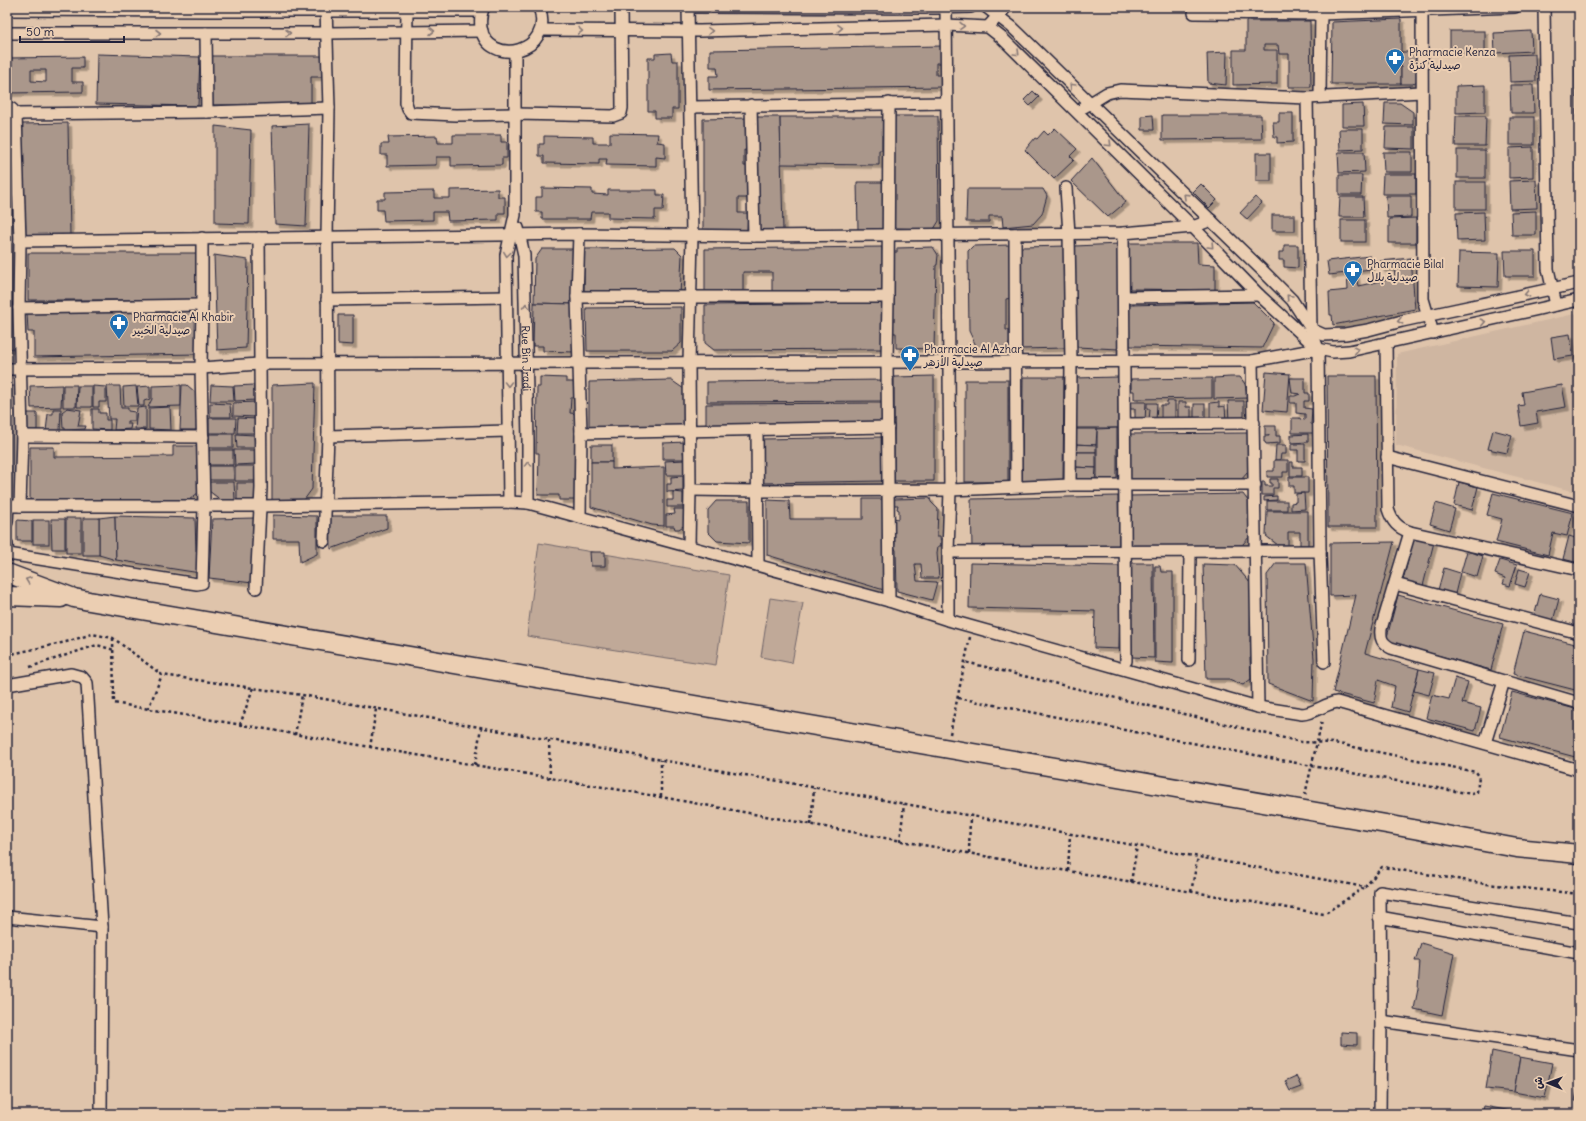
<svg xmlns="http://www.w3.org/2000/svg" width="1586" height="1121" font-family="Delius,'Playpen Sans Arabic',sans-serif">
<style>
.built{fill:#cfb6a1}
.green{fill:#c0a998;stroke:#71666a}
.building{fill:#aa978b;stroke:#22223b;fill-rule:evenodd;filter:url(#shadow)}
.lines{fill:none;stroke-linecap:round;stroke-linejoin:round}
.street-casing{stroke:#22223b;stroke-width:14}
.primary-casing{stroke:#22223b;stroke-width:21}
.path{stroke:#22223b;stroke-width:2.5;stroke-dasharray:3 3;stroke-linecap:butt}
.street{stroke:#ebceb2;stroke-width:11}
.primary{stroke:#ebceb2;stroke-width:18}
.oneway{stroke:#867876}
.labels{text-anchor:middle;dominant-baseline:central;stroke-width:4;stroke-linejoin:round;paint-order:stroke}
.poi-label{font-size:11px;fill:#22223b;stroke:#ebceb2;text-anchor:start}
.street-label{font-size:11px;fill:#22223b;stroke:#ebceb2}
</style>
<defs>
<filter id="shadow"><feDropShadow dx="3.5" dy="3.5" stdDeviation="0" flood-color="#0004"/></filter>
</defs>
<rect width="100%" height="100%" fill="#dfc4ab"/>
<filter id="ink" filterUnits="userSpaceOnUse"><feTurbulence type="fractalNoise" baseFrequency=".025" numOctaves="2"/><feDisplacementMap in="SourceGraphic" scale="8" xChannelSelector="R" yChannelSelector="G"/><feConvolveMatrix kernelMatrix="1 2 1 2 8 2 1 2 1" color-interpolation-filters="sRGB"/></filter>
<g filter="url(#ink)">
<!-- built -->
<path class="built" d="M1579 313V493L1396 445 1397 354Z"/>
<!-- green -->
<g class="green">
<path d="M539 543 729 575 716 665 654 656 527 636Z"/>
<path d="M770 598 803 603 792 663 761 657Z"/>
</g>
<!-- building -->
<g class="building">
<path d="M1401 19V84H1331L1332 22Z"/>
<path d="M1246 21H1310L1311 87H1289V54H1279L1278 45H1264V50H1277V84L1233 85V50H1246Z"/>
<path d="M1575 29H1579V259H1576Z"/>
<rect x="1450" y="31" width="35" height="22"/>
<path d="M1531 31 1532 51 1495 53 1494 33Z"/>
<path d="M943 46V63H936V75H942V87L709 90V76H718L717 67H710V50Z"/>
<path d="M1227 52 1226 85 1208 83 1207 53Z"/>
<path d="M1401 52H1419L1420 78 1413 84H1401Z"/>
<path d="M671 53 672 61H678V109H672V118H655V111H648V58H655V54Z"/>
<path d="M97 54 200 57 198 106 96 104Z"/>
<path d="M1535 54 1536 81 1510 82 1509 55Z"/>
<path d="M211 56H322V77H311V105H211Z"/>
<path d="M83 57V68H72V82H83V92L7 93V58ZM31 70H46V82L31 81Z"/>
<path d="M1485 85V112L1456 113V86Z"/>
<path d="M1510 85H1533L1534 113H1511Z"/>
<path d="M1033 91 1039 97 1030 106 1024 100Z"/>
<path d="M1385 103H1400L1413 112V125L1384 124Z"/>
<path d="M1363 104 1364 126H1342V105Z"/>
<path d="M1279 113H1293V142L1277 143V137H1274L1273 122H1279Z"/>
<path d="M1153 115 1154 130H1142V116Z"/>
<path d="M1162 115H1261L1262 139 1162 140Z"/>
<path d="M893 116H938L939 221 934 229 893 228Z"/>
<path d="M1456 116H1486L1485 146H1455Z"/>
<path d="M757 117H780L783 230 759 231Z"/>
<path d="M780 117H885L884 135H882V150H879V165L781 164Z"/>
<rect x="1509" y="117" width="25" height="28"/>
<path d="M747 118V151L744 150V166H747V198H738V213H748L747 230H703V119Z"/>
<path d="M68 123 70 235 24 236 22 124Z"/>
<path d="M7 124H14L15 347 7 351Z"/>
<path d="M309 124 306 226 275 224 272 126Z"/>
<path d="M215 126 251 130 249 224 215 223Z"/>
<path d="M1386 127H1414V149L1385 148Z"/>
<path d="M1055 128 1077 149 1070 156 1074 160 1054 179 1025 150 1035 138 1037 139 1044 131 1048 135Z"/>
<path d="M1339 129H1363V149L1340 150Z"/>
<path d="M610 133 658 134 657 142 665 143V158L656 157V166L606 165 607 159H599V164L544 163V156H539V144H544V136L593 137V143H610Z"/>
<path d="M453 135H501V142H507V158H502V165L451 166V157H436V165L387 166V155H381V144H389L388 137 437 136 438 143H453Z"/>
<path d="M1533 147V177L1509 178V148Z"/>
<rect x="1457" y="150" width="28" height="28"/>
<path d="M1338 152H1364L1365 172 1339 173Z"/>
<path d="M1383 152H1412V172H1384Z"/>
<rect x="1256" y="153" width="15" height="28"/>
<path d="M1092 158 1126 202 1108 217 1071 181Z"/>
<path d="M1383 174H1416V194H1382Z"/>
<path d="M1339 175H1362L1361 195H1339Z"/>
<path d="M1536 180 1537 208 1510 209 1509 181Z"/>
<path d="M857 182H883V229L858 230Z"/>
<rect x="1456" y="182" width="29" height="27"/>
<path d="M1201 184 1217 200 1209 208 1193 192Z"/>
<path d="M542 188 592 189V194L608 195V190H657V195H664L663 210H655V219L608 218V212H591L590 219H542V212H536V197H542Z"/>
<path d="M498 189V197H505V213H498V220L448 221 447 212H433V220L384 221 383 210H377V199H385V192L434 191V198H450V190Z"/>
<path d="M967 189H1043L1047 196 1042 214 1033 224 1003 227 1002 216H989V222H966Z"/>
<path d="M1386 196H1411V217L1387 218Z"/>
<path d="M1255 197 1262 203 1247 219 1240 213Z"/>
<path d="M1340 197H1363L1364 217H1339Z"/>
<path d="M1536 211V235H1512L1511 212Z"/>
<path d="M1484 212 1485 240 1457 241 1456 213Z"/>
<rect x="1272" y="215" width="23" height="16"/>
<path d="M1416 218V243H1389V219Z"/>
<rect x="1341" y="220" width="24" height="22"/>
<path d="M1127 243H1197L1198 264 1215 265V290L1129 289Z"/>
<path d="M1119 244V349L1076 347 1075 246Z"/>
<path d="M1010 245 1011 298 1006 299V330H1012L1011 342 1009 343V348H977L969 331 968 251 973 246Z"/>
<path d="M1284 245H1298V268L1284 267V260H1279V252H1284Z"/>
<path d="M1067 246 1065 348 1020 349 1021 247Z"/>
<path d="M882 247 883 293 772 295V272H743V295H705V249Z"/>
<path d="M933 247 938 255 937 265H936L934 349 896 348V333H892L894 252H897V248Z"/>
<path d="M675 248 682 255 680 295 584 294V249Z"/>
<path d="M542 249H574L573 304 534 303 535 259Z"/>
<path d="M1504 251H1535V276H1505Z"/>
<path d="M1459 252 1499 253 1498 287 1458 286Z"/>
<rect x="28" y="253" width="168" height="47"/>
<path d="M214 255 248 260 246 348 217 350Z"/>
<path d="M1370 256 1371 269 1355 271 1358 286 1395 278 1394 268 1381 269 1380 261 1411 258 1415 309 1333 325 1332 315H1330L1329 292 1348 290 1347 273 1329 275 1327 261Z"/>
<path d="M1253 302 1274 323 1262 348 1130 346 1129 305Z"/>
<path d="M534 303 573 304V352L543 351V346H533Z"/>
<path d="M882 303V349L714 350 705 343V305Z"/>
<path d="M681 307V343L672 351H587L586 308Z"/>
<path d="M197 310 198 354 34 357V332H28L27 312Z"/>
<path d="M338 315H353V345L338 344Z"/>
<path d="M1570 334 1573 356 1554 359 1551 337Z"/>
<path d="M1266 372 1290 374 1287 412 1263 410Z"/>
<path d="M934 376V481H894V377Z"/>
<path d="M1327 376H1376L1377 527H1328Z"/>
<path d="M540 377 566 378V382H578L577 398H571L570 413 579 414 575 500H559V495H538L539 453H536L537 387H540Z"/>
<path d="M1023 377H1064L1063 482 1022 481Z"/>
<path d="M1118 377V428H1074V378Z"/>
<path d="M1230 377H1240L1245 384 1248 398 1214 399V378Z"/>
<path d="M1212 378V398L1134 399V391H1131V379Z"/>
<path d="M1290 378H1305V393H1309V401H1304V408L1312 409 1311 424H1314V433H1292V418H1300V419L1305 420V414L1296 413V403H1290V396H1295L1300 394 1292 393Z"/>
<path d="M671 380 684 389V427H589V382Z"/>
<path d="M884 380 885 401 707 402V382Z"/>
<rect x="965" y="380" width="43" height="102"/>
<path d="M1579 380V394L1576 381Z"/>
<path d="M315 383 312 489 304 500H272V385Z"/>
<path d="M62 385 61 407 31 408 30 386Z"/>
<path d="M63 385H77L76 407H63Z"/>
<path d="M181 385V406L148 407 152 399V386Z"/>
<path d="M182 385H187L195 392 198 391 197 430H180Z"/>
<path d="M211 385 233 386 234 401H210Z"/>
<path d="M254 385V392L256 391V400L235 401 234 386Z"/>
<path d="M1562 385 1566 407 1536 412 1538 423 1521 426 1518 406 1524 405 1522 392Z"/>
<path d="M7 386H18L16 501H7Z"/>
<path d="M78 386H92V407H77Z"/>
<path d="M93 386 106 387V402H99V407H93Z"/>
<path d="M107 386H120L121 408H128V411L135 412V421H127V424H131L130 429 114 430 115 419H109Z"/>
<path d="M136 386 138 406H124L123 387Z"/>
<path d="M150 386V399L144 401V406H139L137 387Z"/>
<path d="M1167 401H1175V422L1161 421V405H1167Z"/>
<path d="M1228 401H1244V421H1229Z"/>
<path d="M256 402V417L233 416V403Z"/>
<path d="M1130 402H1146L1145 422H1135V409H1130Z"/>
<path d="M1178 402H1186V407H1191V422H1178Z"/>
<path d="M1219 402V407L1225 406 1226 421 1210 422V403Z"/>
<path d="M210 403 230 404 231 417H210Z"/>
<path d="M885 403V424L706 425V404Z"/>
<path d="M1147 403H1157L1156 421H1149L1150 409H1147Z"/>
<rect x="1194" y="404" width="11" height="18"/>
<path d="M146 407V429H135L137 408Z"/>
<path d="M170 407 171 430 149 429V408Z"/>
<path d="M67 408 81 410 78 426H86L85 429 65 430V428H63L62 412Z"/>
<path d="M53 409H61L60 431H46L48 414H53Z"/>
<path d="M92 409H99V413H106V420H110V430L92 429Z"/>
<path d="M25 413H37V430H27Z"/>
<path d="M209 418H236L235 433H209Z"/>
<path d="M238 418 257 419 258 433H237Z"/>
<path d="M1265 426H1276V436H1280V443L1266 444 1265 442H1264V436H1269V435H1265Z"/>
<path d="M1117 428V480H1097V429Z"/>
<path d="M1074 429H1097L1096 445 1073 444Z"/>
<path d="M1493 430 1512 435 1507 453 1488 449Z"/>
<path d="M1248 433V472L1240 481H1128L1130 434Z"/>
<rect x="209" y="434" width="24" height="14"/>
<path d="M236 434 254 435 255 448H237Z"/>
<path d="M1308 434V442L1291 443V435Z"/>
<path d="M882 437 883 481 762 483V439Z"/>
<path d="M686 442V451H683L684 459H663V443Z"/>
<path d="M1073 444 1096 445V452H1073Z"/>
<path d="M1291 444H1305V461H1298V450H1291Z"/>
<rect x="591" y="445" width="21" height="17"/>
<path d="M1276 445H1286V454H1281L1280 460H1275Z"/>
<path d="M173 446H198L199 492 189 500 30 501V447H54V457L173 456Z"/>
<rect x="209" y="450" width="24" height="15"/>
<path d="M234 450H255L256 464 235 465Z"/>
<path d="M1073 452H1096V468L1073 467Z"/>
<path d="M684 460V475H666L665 461Z"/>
<path d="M1274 460H1288V472H1283V477H1267V471H1274Z"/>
<path d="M591 462H612V469L664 467V526L652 525 591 507Z"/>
<path d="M1290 462H1293V467H1302V476H1290Z"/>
<path d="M209 466H233L234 480H209Z"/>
<rect x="235" y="466" width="21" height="15"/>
<path d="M1073 467 1096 468 1095 481 1073 480Z"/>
<path d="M683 476V491L667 492V484H671V477Z"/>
<path d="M1289 477H1308V493H1294V486H1289Z"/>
<path d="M1270 479H1278V488H1273V495H1262V482H1265V486H1272V483H1270Z"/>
<path d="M209 482H234L235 500H221L209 491Z"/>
<path d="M1459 482 1478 487 1472 510 1454 505Z"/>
<path d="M237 483H257L258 500H237Z"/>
<path d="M673 492 683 493V507H667V500H673Z"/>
<path d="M1304 493 1305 509 1291 510V503L1296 502V494Z"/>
<path d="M1493 493 1573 513 1567 536 1553 533 1548 555 1496 542 1502 519 1487 515Z"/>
<path d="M1243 494 1251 505V535L1242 545 1128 548V496Z"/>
<path d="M1118 496 1119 546 972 548 971 499Z"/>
<path d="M1277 496V500L1264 501V497Z"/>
<path d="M930 498 931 502 938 509 937 536H940L941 546H938L937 553 939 578H922L921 564H915L917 581 937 582 932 600 897 591 896 550 894 547 895 543H893V518L899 519V510L897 509 898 505H894V499Z"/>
<path d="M863 499H884V590L767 555V500L789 501 790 519H863Z"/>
<path d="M716 501H749V543L717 541 708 532V510Z"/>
<rect x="1267" y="501" width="20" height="9"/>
<path d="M1436 503 1455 509 1449 530 1430 524Z"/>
<path d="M674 509H687L686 524 679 529H675L674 526H666V515L675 514Z"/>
<path d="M1267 511H1308V545H1300V532H1288V546L1278 545 1266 536Z"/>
<path d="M273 515 317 516V554L300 562 299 539H273Z"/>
<path d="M115 516 116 560 99 555V518Z"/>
<path d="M115 516 195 518 196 551 200 552V573L116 560Z"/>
<path d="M330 516H387V528L331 549Z"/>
<rect x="66" y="518" width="15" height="35"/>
<rect x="83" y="518" width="16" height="37"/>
<path d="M254 518 253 583 209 578 212 519Z"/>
<path d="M51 519H65V549H52Z"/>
<path d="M17 520 32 521V541H17Z"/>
<rect x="33" y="520" width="16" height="24"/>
<path d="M1569 536 1579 539V563L1563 559Z"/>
<path d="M1414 537 1434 542 1423 586 1403 580Z"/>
<path d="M1394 542 1365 653 1419 669 1408 712 1391 707 1395 686 1378 680 1374 703 1333 692 1356 595 1330 596V543Z"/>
<path d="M1467 551 1483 556 1477 577 1461 572Z"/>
<path d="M590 552H605V566H591Z"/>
<path d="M1500 560 1517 565 1510 586 1503 584 1505 578 1495 574Z"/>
<path d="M970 563 1121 566 1119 649 1094 648 1095 611 969 608Z"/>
<path d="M1131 563H1153L1154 658 1132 657Z"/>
<path d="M1276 563H1306L1314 659 1313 701 1268 684 1267 575Z"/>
<path d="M1203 564 1235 565 1251 584 1250 642H1254V657L1250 658 1251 679 1243 685 1229 679H1206Z"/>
<path d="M1155 566H1160L1161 572H1173V663L1155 662Z"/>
<path d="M1444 568 1460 573 1455 594 1438 590Z"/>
<path d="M1519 569 1530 572 1525 587 1515 584Z"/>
<path d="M1540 594 1559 599 1553 621 1534 617Z"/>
<path d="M1398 595 1503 624 1491 670 1386 641Z"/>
<path d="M1524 631 1579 645V691L1513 674Z"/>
<path d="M1419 669 1435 673 1429 695 1414 691Z"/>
<path d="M1455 678 1468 682 1462 703 1481 708 1475 731 1426 718 1432 695 1449 699Z"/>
<path d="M1512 692 1579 710V758L1500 737Z"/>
<path d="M1421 943 1454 953 1442 1015 1414 1009 1418 989 1420 961H1415Z"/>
<path d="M1341 1032 1357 1033V1045L1341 1044Z"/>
<path d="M1492 1051 1520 1057 1514 1092 1486 1089Z"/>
<path d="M1520 1057 1552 1063 1545 1098 1514 1092Z"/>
<path d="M1296 1076 1301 1087 1290 1091 1285 1081Z"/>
<path d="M1579 1080V1101H1575Z"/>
<path d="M1484 1106 1512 1111 1511 1114H1482Z"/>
<path d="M1512 1111 1536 1114H1511Z"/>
</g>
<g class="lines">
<defs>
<g id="street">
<path d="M407 7 406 103 408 109 411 113 456 115 516 114 613 116 621 113 622 108 621 7"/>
<path d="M484 7C480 14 480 20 481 28 488 68 556 53 539 7"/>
<path d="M688 7 692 236 689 363 690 490 689 546"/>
<path d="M694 7 936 8 971 7"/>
<path d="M946 7 950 490 948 552V620"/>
<path d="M986 7 1012 27 1262 270 1292 300 1311 329 1324 335 1345 334 1368 330 1402 321 1579 283"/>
<path d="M1422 7 1423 299 1433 333"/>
<path d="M1544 7 1548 269 1556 305"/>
<path d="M7 10 210 11H482"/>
<path d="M1194 13 1321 14 1515 7"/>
<path d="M988 27 1006 7"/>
<path d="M541 30 700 31 946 25 988 27 1002 38 1193 227 1259 295 1318 349"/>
<path d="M7 33H327L482 31"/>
<path d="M206 33 207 112"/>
<path d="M1320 97 1321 8"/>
<path d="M1307 98 1311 329 1318 349 1320 551 1324 662"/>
<path d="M889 103 888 297 887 362 889 601"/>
<path d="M751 105 754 236"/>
<path d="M691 107 946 103"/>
<path d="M1084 107 1107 93 1120 90 1307 98 1422 92"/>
<path d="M7 109H12L16 114 20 241 19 308 22 436 20 506"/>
<path d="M16 114 207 112 329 108"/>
<path d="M1066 188 1069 234 1071 362 1070 485"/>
<path id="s1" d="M518 228 524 255 528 440V503"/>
<path d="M1123 233C1125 376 1124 518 1126 661"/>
<path d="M579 234 577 297 581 433 580 517"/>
<path d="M1015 234 1016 486"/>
<path d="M20 241 579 234 754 236 1123 233 1193 227 1211 220"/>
<path d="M577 297H888"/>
<path d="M1124 297 1259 295"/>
<path d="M327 300 506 297"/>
<path d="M19 308 202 305"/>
<path d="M1386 343 1388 509C1392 522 1398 528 1410 532L1579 570"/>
<path d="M1252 361 1258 707"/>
<path d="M7 369 201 368 259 364 1252 361 1318 349 1333 352 1349 351 1579 300"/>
<path d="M1125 424 1254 423"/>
<path d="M757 430 758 565"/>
<path d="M581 433 888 427"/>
<path d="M22 436 203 437"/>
<path d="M328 436 508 431"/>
<path d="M1387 457 1579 506"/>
<path d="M690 490 758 491 950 490 1070 485H1255"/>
<path d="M509 502 506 255 515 215V52"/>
<path d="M7 506H261L509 502 528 503 889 601 948 620 1258 707 1302 714C1315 713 1324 704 1337 702L1579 770"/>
<path d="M7 522 8 506"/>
<path d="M1410 532 1381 629C1380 639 1382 643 1391 648L1579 703"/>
<path d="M324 541 328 436 327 237 329 108 326 7"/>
<path d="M7 545 8 554 197 584 202 583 204 506 201 368 202 305V238"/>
<path d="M948 552 1320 551"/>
<path d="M1395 584 1579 633"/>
<path d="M256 588 261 488 259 238"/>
<path d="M1189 660 1190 552"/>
<path d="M7 685 71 674 82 677 87 683 102 927 101 1114"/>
<path d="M1485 743 1504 681"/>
<path d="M7 917 102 927"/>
<path d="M1379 917 1579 953"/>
<path d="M1381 1021 1579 1050"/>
<path d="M1380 1114 1381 1021 1380 892 1579 923"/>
</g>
<g id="primary">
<path d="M7 573 74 598 89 601 1386 824 1517 848 1579 854"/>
<path d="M7 596 61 598"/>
</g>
</defs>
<!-- street casing -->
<use href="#street" class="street-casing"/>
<!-- primary casing -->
<use href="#primary" class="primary-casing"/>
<!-- path -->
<g class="path">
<path d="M113 638 114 703 661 797 1044 867 1324 914 1365 887"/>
<path d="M7 655 66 642 92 634 113 638 162 675 302 695 1365 887 1382 867 1487 884 1579 894"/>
<path d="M30 667 97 645 114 650"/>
<path d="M958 698 1312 766 1472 794 1477 792 1479 776 1476 772 1334 743 1301 742 965 662"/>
<path d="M148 709 162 675"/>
<path d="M240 725 253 688"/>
<path d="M950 734 970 637"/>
<path d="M295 735 302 695"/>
<path d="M549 740 550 778"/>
<path d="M370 748 376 709"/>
<path d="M475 765 481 727"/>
<path d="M1305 795 1322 720"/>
<path d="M661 797V760"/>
<path d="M811 825 814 788"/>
<path d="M900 841 904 804"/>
<path d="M969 853 970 816"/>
<path d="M1068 871 1070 834"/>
<path d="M1131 882 1137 846"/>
<path d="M1191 892 1198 857"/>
</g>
<!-- street -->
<use href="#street" class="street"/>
<!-- primary -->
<use href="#primary" class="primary"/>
</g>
<!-- one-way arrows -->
<defs><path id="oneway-chevron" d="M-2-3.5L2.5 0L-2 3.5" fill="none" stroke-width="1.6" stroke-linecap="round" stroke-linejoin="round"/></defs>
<g class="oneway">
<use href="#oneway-chevron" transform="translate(962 26) rotate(1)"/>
<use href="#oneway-chevron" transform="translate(840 28) rotate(-1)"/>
<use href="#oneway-chevron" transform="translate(432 31)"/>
<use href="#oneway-chevron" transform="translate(580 31) rotate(1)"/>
<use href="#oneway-chevron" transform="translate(710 31) rotate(-1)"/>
<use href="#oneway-chevron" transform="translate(158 33)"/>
<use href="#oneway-chevron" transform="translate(288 33)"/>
<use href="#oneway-chevron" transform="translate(1017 53) rotate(45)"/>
<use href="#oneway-chevron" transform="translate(1072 86) rotate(-135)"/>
<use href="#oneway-chevron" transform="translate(1109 144) rotate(45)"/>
<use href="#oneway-chevron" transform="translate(1186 196) rotate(-136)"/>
<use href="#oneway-chevron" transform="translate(1211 246) rotate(46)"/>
<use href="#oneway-chevron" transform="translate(507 254) rotate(98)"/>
<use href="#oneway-chevron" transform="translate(1527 294) rotate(168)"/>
<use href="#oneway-chevron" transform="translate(1289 297) rotate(-133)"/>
<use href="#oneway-chevron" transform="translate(526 306) rotate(-91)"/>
<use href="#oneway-chevron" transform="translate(1400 321) rotate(167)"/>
<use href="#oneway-chevron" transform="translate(1483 322) rotate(-12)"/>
<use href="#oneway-chevron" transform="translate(1356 350) rotate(-11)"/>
<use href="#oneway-chevron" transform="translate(508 384) rotate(90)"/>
<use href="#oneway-chevron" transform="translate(528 464) rotate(-90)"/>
<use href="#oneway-chevron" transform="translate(28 580) rotate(-160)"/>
</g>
</g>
<!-- icons -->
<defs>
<symbol id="pharmacy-pin" viewBox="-11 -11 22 30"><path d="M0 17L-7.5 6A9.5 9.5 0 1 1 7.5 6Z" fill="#1f6fb2" stroke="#ebceb2"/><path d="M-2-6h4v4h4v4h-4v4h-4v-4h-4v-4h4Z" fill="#fff"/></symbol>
</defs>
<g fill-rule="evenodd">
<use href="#pharmacy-pin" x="1384" y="47" width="22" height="30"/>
<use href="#pharmacy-pin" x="1342" y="259" width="22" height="30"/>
<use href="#pharmacy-pin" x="108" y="312" width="22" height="30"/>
<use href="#pharmacy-pin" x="899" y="344" width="22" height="30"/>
</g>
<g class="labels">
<!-- poi labels -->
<g class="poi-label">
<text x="1409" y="52">Pharmacie Kenza<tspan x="1409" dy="13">صيدلية كنزة</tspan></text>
<text x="1367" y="264">Pharmacie Bilal<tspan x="1367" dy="13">صيدلية بلال</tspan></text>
<text x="133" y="317">Pharmacie Al Khabir<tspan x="133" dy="13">صيدلية الخبير</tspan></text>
<text x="924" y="349">Pharmacie Al Azhar<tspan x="924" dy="13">صيدلية الأزهر</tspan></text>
</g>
<!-- street labels -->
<g class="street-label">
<text stroke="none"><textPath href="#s1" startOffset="131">Rue Bin Jradi</textPath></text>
</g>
</g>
<!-- margin -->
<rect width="1586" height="1121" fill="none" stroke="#ebceb2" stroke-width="24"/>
<rect x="12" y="12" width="1562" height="1097" fill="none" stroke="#22223b" stroke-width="1.5" filter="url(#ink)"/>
<!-- north arrow -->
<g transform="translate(1548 1083) rotate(271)" stroke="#ebceb2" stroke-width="3" paint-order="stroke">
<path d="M0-3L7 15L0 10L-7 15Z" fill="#22223b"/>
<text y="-6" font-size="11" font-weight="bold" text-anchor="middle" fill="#22223b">ش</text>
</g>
<!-- scale -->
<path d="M20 36v6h104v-6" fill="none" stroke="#22223b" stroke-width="2"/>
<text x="26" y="36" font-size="12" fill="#22223b" stroke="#ebceb2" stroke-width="3" paint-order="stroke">50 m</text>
</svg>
